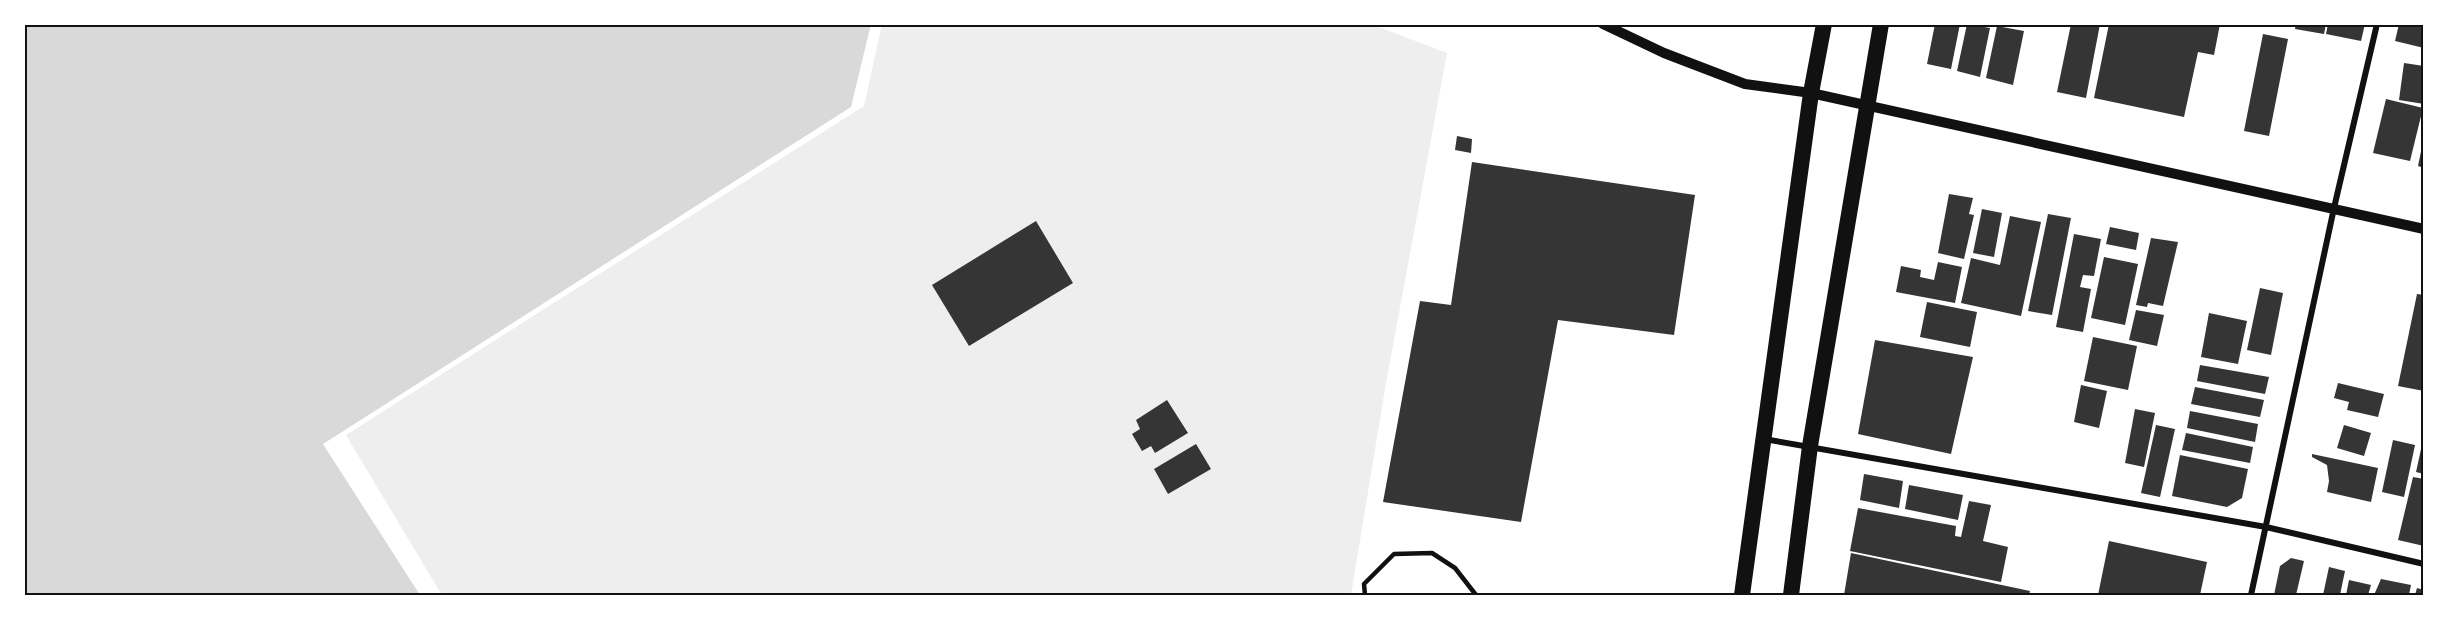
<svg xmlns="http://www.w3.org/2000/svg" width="2448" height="619" font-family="Jost,sans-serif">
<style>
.green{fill:#eee}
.water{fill:#d9d9d9}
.building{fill:#353535}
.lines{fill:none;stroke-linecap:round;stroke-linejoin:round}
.service{stroke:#111;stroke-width:4.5}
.minor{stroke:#111;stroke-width:6}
.tertiary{stroke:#111;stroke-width:10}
.trunk{stroke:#111;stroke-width:16}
.neatline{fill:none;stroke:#111;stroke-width:2}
</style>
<rect width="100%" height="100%" fill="#fff"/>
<!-- green -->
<path class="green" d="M882 24H1371L1447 53 1385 389 1351 595H442L346 435 864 106Z"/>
<!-- water -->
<path class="water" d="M24 24H871L851 107 323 444 420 595H24Z"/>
<!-- building -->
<g class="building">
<path d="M1935 24H1960L1951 69 1927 64Z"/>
<path d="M1967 24 1990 28 1980 77 1957 71Z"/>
<path d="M2071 24H2100L2086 98 2057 92Z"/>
<path d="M2109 24H2220L2214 55 2198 52 2184 117 2094 98Z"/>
<path d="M2296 24H2326L2324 34 2295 29Z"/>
<path d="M2328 24H2365L2361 41 2326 34Z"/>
<path d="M2399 24H2424V48L2395 41Z"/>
<path d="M1997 26 2024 31 2013 85 1986 78Z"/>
<path d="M2263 34 2288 39 2269 136 2244 131Z"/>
<path d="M2404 63 2424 66V104L2399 100Z"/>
<path d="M2386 99 2423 108 2410 161 2373 153Z"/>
<path d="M1457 136 1472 139 1471 153 1455 150Z"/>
<path d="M2423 142H2424V168L2418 166Z"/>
<path d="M1472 162 1695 195 1674 335 1558 320 1521 522 1383 502 1420 301 1451 305Z"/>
<path d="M1949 194 1973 198 1969 214 1974 215 1964 259 1938 253Z"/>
<path d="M1982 209 2002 213 1994 257 1973 253Z"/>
<path d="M2048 214 2071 218 2052 315 2028 311Z"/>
<path d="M2010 216 2041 222 2021 316 1961 303 1971 258 2000 265Z"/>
<path d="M1036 221 1073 283 969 346 932 285Z"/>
<path d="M2110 227 2139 233 2136 250 2106 244Z"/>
<path d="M2074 234 2101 239 2094 276 2083 275 2080 287 2091 289 2083 332 2056 327Z"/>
<path d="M2151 238 2178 242 2163 306 2148 303 2147 307 2136 305Z"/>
<path d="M2104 257 2138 264 2125 325 2091 318Z"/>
<path d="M1938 262 1962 267 1955 303 1896 292 1901 266 1921 270 1920 277 1934 280Z"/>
<path d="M2260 288 2283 293 2271 355 2247 350Z"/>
<path d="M2417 294 2424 295V391L2398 386Z"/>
<path d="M1927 302 1977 312 1970 347 1920 337Z"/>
<path d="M2136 310 2164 315 2157 346 2129 340Z"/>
<path d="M2209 313 2247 321 2238 364 2201 357Z"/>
<path d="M2093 337 2137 346 2128 390 2084 381Z"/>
<path d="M1875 340 1973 357 1951 454 1858 434Z"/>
<path d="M2200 365 2269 377 2265 394 2197 381Z"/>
<path d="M2338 383 2384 394 2378 417 2347 410 2349 402 2334 398Z"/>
<path d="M2081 385 2107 391 2099 428 2074 422Z"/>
<path d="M2195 387 2264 400 2260 417 2191 404Z"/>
<path d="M1167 400 1188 433 1155 453 1151 446 1142 451 1132 434 1140 429 1136 420Z"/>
<path d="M2135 409 2155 413 2144 467 2125 463Z"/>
<path d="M2190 411 2258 424 2255 442 2187 428Z"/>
<path d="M2156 425 2175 429 2160 497 2141 493Z"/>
<path d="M2344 425 2371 433 2364 456 2337 448Z"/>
<path d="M2186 433 2253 447 2250 463 2182 450Z"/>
<path d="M2393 440 2415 445 2404 497 2382 492Z"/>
<path d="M2423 440H2424V474L2416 472Z"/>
<path d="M1196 444 1211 469 1168 494 1154 469Z"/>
<path d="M2312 454 2378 468 2371 502 2327 492 2329 481 2327 465 2312 457Z"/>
<path d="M2180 455 2248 469 2242 498 2227 507 2172 496Z"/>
<path d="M1864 474 1903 481 1899 508 1860 500Z"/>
<path d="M2413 477 2424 479V546L2398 540Z"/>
<path d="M1909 485 1963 495 1958 520 1905 509Z"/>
<path d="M1969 501 1991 505 1983 541 2008 547 2001 582 1850 551 1858 508 1956 526 1955 536 1961 537Z"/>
<path d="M2109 541 2207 562 2200 595H2098Z"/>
<path d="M1851 553 2030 591 2029 595H1844Z"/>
<path d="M2291 558 2304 561 2296 595H2274L2280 566Z"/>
<path d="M2329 567 2345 571 2340 595H2323Z"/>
<path d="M2381 579 2411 585 2409 595H2374Z"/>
<path d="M2349 580 2371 585 2368 595H2346Z"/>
<path d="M2417 588 2424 590V595H2415Z"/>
</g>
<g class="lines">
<!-- service -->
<path class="service" d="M1365 595 1364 584 1394 554 1432 553 1455 568 1476 595"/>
<!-- minor -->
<g class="minor">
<path d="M1764 439 2266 527 2424 564"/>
<path d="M2251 595 2334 208 2377 24"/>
</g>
<!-- tertiary -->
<path class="tertiary" d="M1603 24 1664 53 1745 84 1811 93 2424 229"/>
<!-- trunk -->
<g class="trunk">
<path d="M1742 595 1811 93 1824 24"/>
<path d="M1791 595 1810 446 1881 24"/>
</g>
</g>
<!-- border -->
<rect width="2448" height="619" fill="none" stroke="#ffffff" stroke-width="51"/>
<rect x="26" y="26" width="2396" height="568" class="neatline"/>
</svg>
